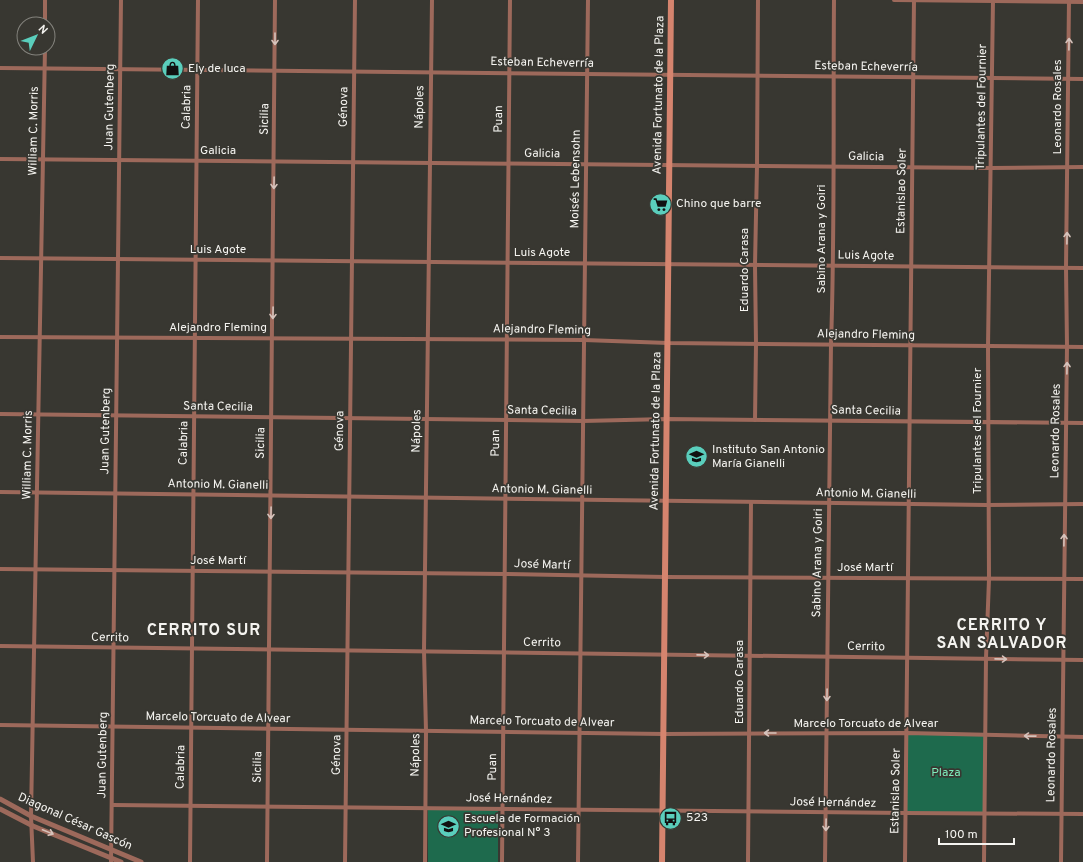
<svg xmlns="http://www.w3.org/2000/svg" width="1083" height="862" font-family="Overpass,sans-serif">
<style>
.green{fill:#1e6a4d}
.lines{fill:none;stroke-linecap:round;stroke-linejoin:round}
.minor{stroke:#9d695b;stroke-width:4}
.tertiary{stroke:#9d695b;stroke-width:5}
.secondary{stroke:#d5846e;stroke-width:6}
.oneway{stroke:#d6c3bc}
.labels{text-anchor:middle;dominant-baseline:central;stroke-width:3.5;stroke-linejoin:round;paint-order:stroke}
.street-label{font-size:12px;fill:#f5f4f0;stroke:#383731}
.poi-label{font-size:12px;fill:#f5f4f0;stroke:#383731;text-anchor:start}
.park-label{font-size:12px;fill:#7fefbe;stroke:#383731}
.district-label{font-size:16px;font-weight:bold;letter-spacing:1px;fill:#f5f4f0;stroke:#383731}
</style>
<rect width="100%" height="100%" fill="#383731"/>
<!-- green -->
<g class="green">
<path d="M907 733 985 735 984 813H906Z"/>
<rect x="428" y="809" width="70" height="53"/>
</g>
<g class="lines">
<!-- minor -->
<g class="minor">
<path d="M894 0 1083 2"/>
<path d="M45 24V0"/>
<path d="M0 68 1083 79"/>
<path d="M0 159 991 168 1083 167"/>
<path d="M0 258 1083 268"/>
<path d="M0 337 584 340 668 343 1083 347"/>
<path d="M0 414 583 421 667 419 1083 423"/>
<path d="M755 420 756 344 755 265 757 166 758 0"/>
<path d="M0 492 987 505 1083 504"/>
<path d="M0 569 505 574 665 577 1083 579"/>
<path d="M0 646 1083 660"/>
<path d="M0 725 664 734 907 733 1083 737"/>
<path d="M113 805 906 813 1083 814"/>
<path d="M33 862 31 816 45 48"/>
<path d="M111 862 121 0"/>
<path d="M190 862 198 0"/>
<path d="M267 862 275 0"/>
<path d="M345 862 355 0"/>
<path d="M425 862 426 731 424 651 432 0"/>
<path d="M502 862 510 0"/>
<path d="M578 862 588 0"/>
<path d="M748 862 751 502"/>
<path d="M825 862 831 344C835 230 833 115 834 0"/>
<path d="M905 862 914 0"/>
<path d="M984 862 986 658 989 579 988 346 993 0"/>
<path d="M1061 862 1067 346 1066 268 1069 0"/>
</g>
<!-- tertiary -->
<g class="tertiary">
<path d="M0 799 31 816 141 862"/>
<path d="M0 809 33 826 121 862"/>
</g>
<!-- secondary -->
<path class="secondary" d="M662 862 671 0"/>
</g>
<!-- one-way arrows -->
<defs><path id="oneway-shaft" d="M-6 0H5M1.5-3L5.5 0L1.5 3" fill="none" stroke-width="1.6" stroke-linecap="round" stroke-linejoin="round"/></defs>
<g class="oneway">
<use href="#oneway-shaft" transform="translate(275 39) rotate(90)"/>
<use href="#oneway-shaft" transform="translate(1069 44) rotate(-89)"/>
<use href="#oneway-shaft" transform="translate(274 183) rotate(91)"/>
<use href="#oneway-shaft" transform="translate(1067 238) rotate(-89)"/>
<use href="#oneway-shaft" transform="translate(273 313) rotate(91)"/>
<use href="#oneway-shaft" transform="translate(1067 368) rotate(-89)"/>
<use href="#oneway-shaft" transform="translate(271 513) rotate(91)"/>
<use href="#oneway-shaft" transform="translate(1064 540) rotate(-89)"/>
<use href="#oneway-shaft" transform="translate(703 655) rotate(1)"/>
<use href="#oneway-shaft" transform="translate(1001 659) rotate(1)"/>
<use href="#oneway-shaft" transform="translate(827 695) rotate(91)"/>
<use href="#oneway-shaft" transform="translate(770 733) rotate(180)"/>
<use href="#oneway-shaft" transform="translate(1030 736) rotate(-179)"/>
<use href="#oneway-shaft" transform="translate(826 825) rotate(91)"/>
<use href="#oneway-shaft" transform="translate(48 832) rotate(22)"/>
</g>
<!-- icons -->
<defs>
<symbol id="shop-disc" viewBox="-11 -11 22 22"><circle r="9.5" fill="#5acebc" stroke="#383731"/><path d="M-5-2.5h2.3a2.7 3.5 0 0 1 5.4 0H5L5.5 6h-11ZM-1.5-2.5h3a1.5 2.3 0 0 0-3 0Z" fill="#111"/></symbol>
<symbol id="supermarket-disc" viewBox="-11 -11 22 22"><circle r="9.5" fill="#5acebc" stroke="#383731"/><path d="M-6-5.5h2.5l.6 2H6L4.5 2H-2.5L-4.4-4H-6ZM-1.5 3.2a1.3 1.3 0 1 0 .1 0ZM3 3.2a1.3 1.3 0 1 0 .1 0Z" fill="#111"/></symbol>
<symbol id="school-disc" viewBox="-11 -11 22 22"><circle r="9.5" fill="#5acebc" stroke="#383731"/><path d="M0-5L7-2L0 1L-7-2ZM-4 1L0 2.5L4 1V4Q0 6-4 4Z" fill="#111"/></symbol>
<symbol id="bus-disc" viewBox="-11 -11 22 22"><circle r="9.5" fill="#5acebc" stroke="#383731"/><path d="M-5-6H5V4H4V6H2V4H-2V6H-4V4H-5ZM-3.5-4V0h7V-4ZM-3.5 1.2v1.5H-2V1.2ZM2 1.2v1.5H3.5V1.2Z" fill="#111"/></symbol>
</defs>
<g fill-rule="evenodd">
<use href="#shop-disc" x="160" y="56" width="25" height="25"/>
<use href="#supermarket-disc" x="648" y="192" width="25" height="25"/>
<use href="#school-disc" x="684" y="444" width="25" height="25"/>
<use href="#bus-disc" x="658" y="806" width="25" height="25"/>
<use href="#school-disc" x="436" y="814" width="25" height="25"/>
</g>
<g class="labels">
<!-- street labels -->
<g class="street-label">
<text transform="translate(542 63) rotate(1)">Esteban Echeverría</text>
<text transform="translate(866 67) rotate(1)">Esteban Echeverría</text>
<text transform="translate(659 95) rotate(-89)">Avenida Fortunato de la Plaza</text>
<text transform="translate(110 107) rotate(-89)">Juan Gutenberg</text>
<text transform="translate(187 107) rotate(-89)">Calabria</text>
<text transform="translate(344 107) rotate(-89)">Génova</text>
<text transform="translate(420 107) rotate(-89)">Nápoles</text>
<text transform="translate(982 107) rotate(-89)">Tripulantes del Fournier</text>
<text transform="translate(1058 107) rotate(-90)">Leonardo Rosales</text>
<text transform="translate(265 119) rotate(-89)">Sicilia</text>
<text transform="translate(499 119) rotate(-89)">Puan</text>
<text transform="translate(34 131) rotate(-89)">William C. Morris</text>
<text x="218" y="151">Galicia</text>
<text transform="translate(542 154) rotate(1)">Galicia</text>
<text transform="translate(866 157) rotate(1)">Galicia</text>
<text transform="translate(576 179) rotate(-89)">Moisés Lebensohn</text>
<text transform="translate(902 191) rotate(-89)">Estanislao Soler</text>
<text transform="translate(822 239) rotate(-90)">Sabino Arana y Goiri</text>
<text x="218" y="250">Luis Agote</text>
<text x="542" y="253">Luis Agote</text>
<text transform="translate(866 256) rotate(1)">Luis Agote</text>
<text transform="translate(745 270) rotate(-90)">Eduardo Carasa</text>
<text x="218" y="328">Alejandro Fleming</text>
<text transform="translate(542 330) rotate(1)">Alejandro Fleming</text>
<text transform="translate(866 335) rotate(1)">Alejandro Fleming</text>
<text transform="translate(218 407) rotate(1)">Santa Cecilia</text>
<text transform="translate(542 411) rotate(1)">Santa Cecilia</text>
<text transform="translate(866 411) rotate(1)">Santa Cecilia</text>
<text transform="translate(106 431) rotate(-89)">Juan Gutenberg</text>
<text transform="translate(340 431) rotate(-89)">Génova</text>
<text transform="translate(417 431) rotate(-89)">Nápoles</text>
<text transform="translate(656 431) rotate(-89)">Avenida Fortunato de la Plaza</text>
<text transform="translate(978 431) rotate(-90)">Tripulantes del Fournier</text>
<text transform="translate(1056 431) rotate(-89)">Leonardo Rosales</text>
<text transform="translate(184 443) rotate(-89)">Calabria</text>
<text transform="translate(261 443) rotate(-89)">Sicilia</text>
<text transform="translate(496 443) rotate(-89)">Puan</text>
<text transform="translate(28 455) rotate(-89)">William C. Morris</text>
<text transform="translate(218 485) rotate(1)">Antonio M. Gianelli</text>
<text transform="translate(542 490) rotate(1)">Antonio M. Gianelli</text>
<text transform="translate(866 494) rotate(1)">Antonio M. Gianelli</text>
<text x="218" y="561">José Martí</text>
<text transform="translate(818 563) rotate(-89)">Sabino Arana y Goiri</text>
<text transform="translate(542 565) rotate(2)">José Martí</text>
<text x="865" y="568">José Martí</text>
<text transform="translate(110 638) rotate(1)">Cerrito</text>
<text transform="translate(542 643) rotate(1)">Cerrito</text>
<text transform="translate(866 647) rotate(1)">Cerrito</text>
<text transform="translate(740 682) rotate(-90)">Eduardo Carasa</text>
<text transform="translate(218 718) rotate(1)">Marcelo Torcuato de Alvear</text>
<text transform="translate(542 722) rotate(1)">Marcelo Torcuato de Alvear</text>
<text x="866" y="724">Marcelo Torcuato de Alvear</text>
<text transform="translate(103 755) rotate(-89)">Juan Gutenberg</text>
<text transform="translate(337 755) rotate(-89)">Génova</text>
<text transform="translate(416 755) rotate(-89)">Nápoles</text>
<text transform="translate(1052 755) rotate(-89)">Leonardo Rosales</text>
<text transform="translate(181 767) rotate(-89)">Calabria</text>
<text transform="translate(258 767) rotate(-89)">Sicilia</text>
<text transform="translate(493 767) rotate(-89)">Puan</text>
<text transform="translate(896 791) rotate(-89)">Estanislao Soler</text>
<text transform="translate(509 799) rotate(1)">José Hernández</text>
<text transform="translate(833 803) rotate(1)">José Hernández</text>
<text transform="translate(75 822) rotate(24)">Diagonal César Gascón</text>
</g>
<!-- poi labels -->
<g class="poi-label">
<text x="188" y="69">Ely de luca</text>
<text x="676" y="204">Chino que barre</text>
<text x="712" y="450">Instituto San Antonio<tspan x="712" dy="14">María Gianelli</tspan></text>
<text x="686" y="818">523</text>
<text x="464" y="819">Escuela de Formación<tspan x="464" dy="14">Profesional N° 3</tspan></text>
</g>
<!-- park labels -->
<g class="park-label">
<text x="946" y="773">Plaza</text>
</g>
<!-- district labels -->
<g class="district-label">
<text x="1002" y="626">CERRITO Y<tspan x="1002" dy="18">SAN SALVADOR</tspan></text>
<text x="204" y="631">CERRITO SUR</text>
</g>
</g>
<!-- north arrow -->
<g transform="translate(36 36) rotate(47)"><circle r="19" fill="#383731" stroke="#84837d"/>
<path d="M0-3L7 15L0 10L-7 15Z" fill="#5acebc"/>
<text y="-6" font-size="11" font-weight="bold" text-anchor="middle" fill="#f5f4f0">N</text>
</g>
<!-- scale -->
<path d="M939 838v6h75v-6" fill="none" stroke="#f5f4f0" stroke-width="2"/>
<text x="945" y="838" font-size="12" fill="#f5f4f0" stroke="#383731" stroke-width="3" paint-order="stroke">100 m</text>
</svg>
